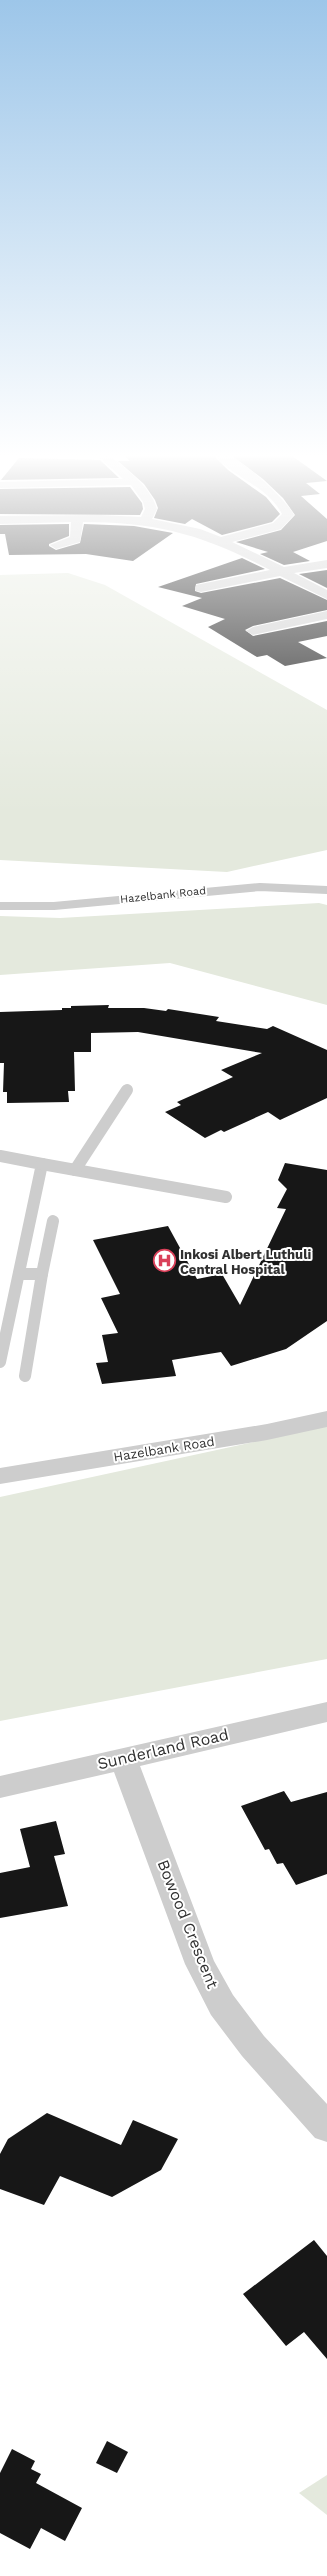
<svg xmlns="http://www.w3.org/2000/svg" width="327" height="2576" font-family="'Work Sans',sans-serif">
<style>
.green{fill:#e4e9dd}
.building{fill:#171717}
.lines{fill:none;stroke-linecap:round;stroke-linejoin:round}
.lane-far1{stroke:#cdcdcd;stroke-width:8}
.lane{stroke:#cdcdcd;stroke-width:12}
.street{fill:#cdcdcd;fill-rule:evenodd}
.labels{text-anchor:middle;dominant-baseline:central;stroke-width:4;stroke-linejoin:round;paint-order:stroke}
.far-street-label{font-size:11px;fill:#303030;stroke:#fff}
.poi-label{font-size:13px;font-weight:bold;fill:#303030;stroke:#fff;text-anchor:start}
.street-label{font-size:13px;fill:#303030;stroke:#fff}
.near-street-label{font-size:16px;fill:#303030;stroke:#fff}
</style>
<rect width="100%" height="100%" fill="#fff"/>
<!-- green -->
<g class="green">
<path d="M68 573 105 585 327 710V850L227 872 0 860V575Z"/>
<path d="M319 903 327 905V1005L170 963 0 975V916L60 918Z"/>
<path d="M327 1426V1659L0 1721V1497Z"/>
<path d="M327 2475V2515L299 2493Z"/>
</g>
<!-- building -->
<g class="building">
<path d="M121 453H211L228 470 266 497 280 514 272 522 222 535 192 519 185 524 154 518 158 508 155 500 144 484 118 461H130Z"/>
<path d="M228 453H288L327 481 306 483 320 494 301 496 327 519V541L293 552 310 561 284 565 260 554 268 552 236 542 281 530 295 515 283 498 263 479Z"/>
<path d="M19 458 100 460 119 478 1 480Z"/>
<path d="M130 487 142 503 143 509 140 515 0 514V489Z"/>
<path d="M69 524V536L49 544V546L56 550 80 543 84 524 134 526 173 533 133 561 86 554 9 555 5 534H0V525Z"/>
<path d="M242 558 265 569 196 584 195 591 201 593 280 578 327 600V610L253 626 245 630 253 636 327 621V636L298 642 327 658 285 666 267 655 257 657 208 627 225 619 182 606 202 598 158 587Z"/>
<path d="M327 570V588L299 574Z"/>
<path d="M109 1005 108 1008H144L166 1011 168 1009 219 1017 216 1021 267 1029 273 1026 327 1050V1098L280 1120 268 1112 224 1132 221 1130 205 1138 165 1112 181 1105 177 1102 233 1077 221 1070 262 1053 138 1032 91 1033V1052H74L75 1091H68L69 1102 7 1103V1092H3L4 1063H0V1012L62 1010V1008H71V1006Z"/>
<path d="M285 1163 327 1170V1321L286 1349 231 1366 221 1352 172 1360 176 1376 102 1384 96 1363 108 1362 102 1335 118 1333 101 1298 120 1294 93 1240 168 1226 197 1279 222 1274 240 1305 286 1209 277 1208 287 1189 278 1180Z"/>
<path d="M284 1791 291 1802 327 1792V1874L296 1885 283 1863 277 1864 269 1849 265 1850 241 1806Z"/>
<path d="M56 1821 65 1854 54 1856 68 1906 0 1918V1873L30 1867 20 1829Z"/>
<path d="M47 2113 121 2145 133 2120 178 2139 161 2170 112 2197 60 2176 44 2205 0 2189V2154L8 2139Z"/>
<path d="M314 2240 327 2256V2359L304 2332 286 2346 243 2294Z"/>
<path d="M107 2441 128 2452 117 2473 96 2463Z"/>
<path d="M12 2449 35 2461 31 2469 41 2474 36 2483 82 2508 65 2541 41 2528 30 2549 0 2533V2473Z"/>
</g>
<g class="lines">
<!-- lane-far1 -->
<path class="lane-far1" d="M0 906H54L260 887 327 890"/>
<!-- lane -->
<g class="lane">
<path d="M0 1156 42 1164 0 1362"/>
<path d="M42 1164 226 1197"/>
<path d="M75 1170 127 1090"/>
<path d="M19 1274H42L25 1376"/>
<path d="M42 1274 53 1221"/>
</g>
<!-- street -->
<g class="street">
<path d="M38 453H66C61 458 43 458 38 453Z"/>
<path d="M95 453H107C125 469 150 485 157 509L152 519 200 529 221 537 273 523 282 514C267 485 231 477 212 453 215 453 221 452 224 453 241 458 286 499 294 515L281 529 232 542 284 567 327 560V568L294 573 327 590V599L280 576 201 592 196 591 195 588 196 585 270 570C204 535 157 522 83 522L80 542 56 549 50 545 70 537 71 522 0 524V516L99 515 141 517 145 509 143 502 131 485 0 488V482L123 479Z"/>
<path d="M327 611V619L253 635 246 631 253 627Z"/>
<path d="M327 1411V1427L267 1440 0 1484V1468L267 1424Z"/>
<path d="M327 1702V1722L140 1766 214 1961 233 1995 264 2036 327 2104V2142L315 2138 242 2056 211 2015 185 1964 114 1772 0 1798V1776Z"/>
</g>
</g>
<!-- sky -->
<linearGradient id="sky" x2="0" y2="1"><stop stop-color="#9dc6e9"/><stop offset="0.56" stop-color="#fff"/><stop offset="1" stop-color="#fff" stop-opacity="0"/></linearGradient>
<rect width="327" height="814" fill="url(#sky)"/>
<!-- icons -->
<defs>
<symbol id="hospital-ring" viewBox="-11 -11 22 22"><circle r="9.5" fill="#fff" stroke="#da4059" stroke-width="1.5"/><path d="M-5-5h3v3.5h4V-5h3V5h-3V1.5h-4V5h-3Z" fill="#da4059"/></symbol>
</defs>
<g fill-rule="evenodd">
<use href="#hospital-ring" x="152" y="1248" width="25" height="25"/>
</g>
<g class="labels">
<!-- far-street labels -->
<g class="far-street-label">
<text transform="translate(163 895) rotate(-6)">Hazelbank Road</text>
</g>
<!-- poi labels -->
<g class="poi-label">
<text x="180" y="1254">Inkosi Albert Luthuli<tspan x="180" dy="15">Central Hospital</tspan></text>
</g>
<!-- street labels -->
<g class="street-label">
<text transform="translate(164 1449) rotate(-9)">Hazelbank Road</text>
</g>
<!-- near-street labels -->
<g class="near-street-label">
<text transform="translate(163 1749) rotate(-13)">Sunderland Road</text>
<text transform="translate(188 1924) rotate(68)">Bowood Crescent</text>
</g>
</g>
</svg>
